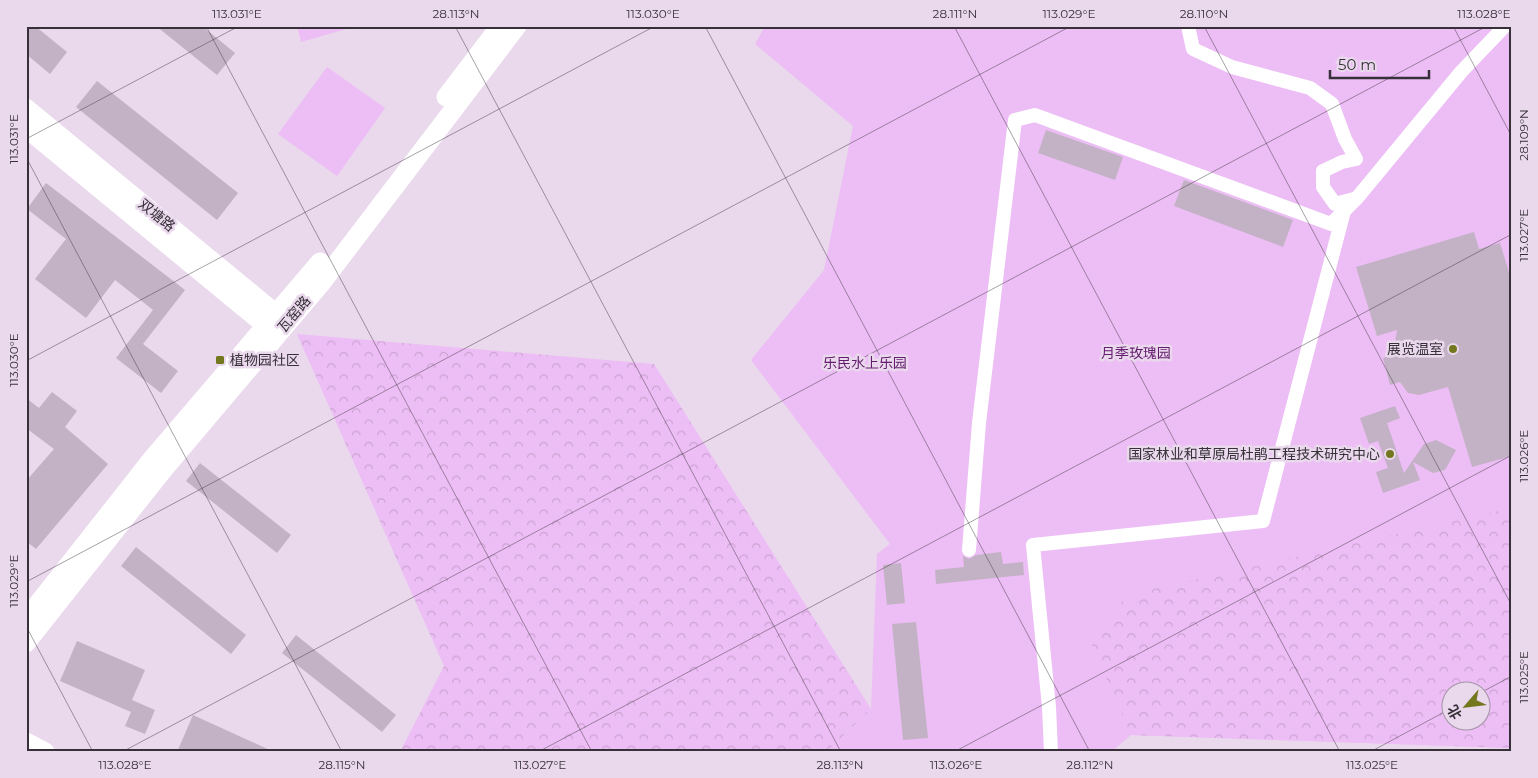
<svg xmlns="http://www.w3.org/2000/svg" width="1538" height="778" font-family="Montserrat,'Noto Sans SC',sans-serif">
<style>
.green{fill:#edbdf5;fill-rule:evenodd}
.forest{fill:url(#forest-crowns);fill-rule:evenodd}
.building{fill:#c3b2c5}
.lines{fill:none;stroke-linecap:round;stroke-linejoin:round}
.street{stroke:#fff;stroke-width:14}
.secondary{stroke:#fff;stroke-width:19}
.ticks{fill:none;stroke:#373038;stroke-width:1;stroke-opacity:0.45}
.poi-dot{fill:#73771e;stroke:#ead8ed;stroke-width:2}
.labels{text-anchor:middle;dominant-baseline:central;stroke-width:5;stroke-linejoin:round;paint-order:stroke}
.street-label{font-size:14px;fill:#373038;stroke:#ead8ed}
.poi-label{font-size:14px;fill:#373038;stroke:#ead8ed;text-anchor:end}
.park-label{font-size:14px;fill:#631c6e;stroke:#ead8ed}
.neatline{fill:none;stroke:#373038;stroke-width:2}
.ticks-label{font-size:12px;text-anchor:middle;fill:#373038}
</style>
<defs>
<pattern id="forest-crowns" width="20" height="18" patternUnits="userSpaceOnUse" patternTransform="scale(1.25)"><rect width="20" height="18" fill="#edbdf5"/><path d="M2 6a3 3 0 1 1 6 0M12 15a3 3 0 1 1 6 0" fill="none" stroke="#cca3d3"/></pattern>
</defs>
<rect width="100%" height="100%" fill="#ead8ed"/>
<!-- green -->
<g class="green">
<path d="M297 26H357L301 42Z"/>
<path d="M765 26H1512V748L1131 735 1111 752H826L871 709 877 554 890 544 751 360 824 270 853 126 755 44ZM1450 690H1480V720H1450Z"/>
<path d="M327 67 385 108 337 176 278 134Z"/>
</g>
<!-- forest -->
<g class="forest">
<path d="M297 334 654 364 871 709 826 752H400L444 666Z"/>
<path d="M1512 508V748L1131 735 1091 643 1127 595ZM1450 690H1480V720H1450Z"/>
</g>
<!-- building -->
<g class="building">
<path d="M26 26H35L67 52 50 74 26 54Z"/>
<path d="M156 26H202L235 53 217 75Z"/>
<path d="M97 81 238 193 217 220 76 107Z"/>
<path d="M1046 130 1123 157 1115 180 1038 153Z"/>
<path d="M1184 180 1293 220 1283 247 1174 206Z"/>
<path d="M46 183 185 290 143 344 178 371 161 393 116 358 153 310 115 280 86 318 35 279 66 239 27 209Z"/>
<path d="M1474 232 1479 249 1500 243 1512 282V456L1472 467 1448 387 1419 395 1408 393 1400 382 1390 385 1383 358 1393 355 1397 330 1377 336 1356 267Z"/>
<path d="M52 392 77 411 65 427 108 464 36 549 26 541V481L54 449 26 428V398L39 408Z"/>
<path d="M1395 406 1400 418 1387 423 1404 473 1424 444 1436 440 1456 450 1445 470 1433 473 1413 462 1420 480 1383 493 1376 472 1388 468 1378 441 1369 444 1360 418Z"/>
<path d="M200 463 291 535 277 553 186 481Z"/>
<path d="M136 547 246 635 231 654 121 566Z"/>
<path d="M1001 552 1003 564 1023 562 1024 575 936 584 935 570 964 567 963 556 969 559 976 555Z"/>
<path d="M901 563 905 603 887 605 883 565Z"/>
<path d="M916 622 928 738 903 740 892 624Z"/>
<path d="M296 635 396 715 382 732 282 653Z"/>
<path d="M77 641 145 670 132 700 155 710 145 734 125 726 131 712 60 681Z"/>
<path d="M193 715 274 752H177Z"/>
</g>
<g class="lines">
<!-- street -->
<g class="street">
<path d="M1188 26 1193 49 1232 67 1310 88 1332 104 1345 139 1356 159 1342 162 1323 171V187L1335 204 1354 199"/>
<path d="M969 550 979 423 1015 120 1035 115 1331 224 1344 211"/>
<path d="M1051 752 1049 707 1033 545 1263 521 1344 211 1357 198 1461 72 1505 26"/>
</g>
<!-- secondary -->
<g class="secondary">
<path d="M446 97 500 26"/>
<path d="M26 108 286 322"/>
<path d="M26 128 276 334"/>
<path d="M26 619 152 459 320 262"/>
<path d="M26 643 163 470 323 281 517 26"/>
<path d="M26 742 45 752"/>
</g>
</g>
<!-- ticks -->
<path class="ticks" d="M206 26 592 752M455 26 841 752M705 26 1090 752M954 26 1340 752M1204 26 1512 606M1453 26 1512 137M26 139 239 26M26 157 342 752M26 361 655 26M26 582 1071 26M26 626 93 752M1480 693 1512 676M122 752 1487 26M538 752 1512 234M954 752 1512 455M1370 752 1450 709"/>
<!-- markers -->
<g class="poi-dot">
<circle cx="1453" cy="349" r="5"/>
<rect x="215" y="355" width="10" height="10" rx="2.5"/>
<circle cx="1390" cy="454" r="5"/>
</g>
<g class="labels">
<!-- street labels -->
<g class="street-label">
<text transform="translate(157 215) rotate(39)">双塘路</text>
<text transform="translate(294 314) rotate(-50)">瓦窑路</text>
</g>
<!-- poi labels -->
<g class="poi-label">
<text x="1443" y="349">展览温室</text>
<text x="230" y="360" text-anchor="start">植物园社区</text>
<text x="1380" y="454">国家林业和草原局杜鹃工程技术研究中心</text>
</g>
<!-- park labels -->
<g class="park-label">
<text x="1136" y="353">月季玫瑰园</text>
<text x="865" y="363">乐民水上乐园</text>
</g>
</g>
<!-- border -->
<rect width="1538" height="778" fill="none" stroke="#ead8ed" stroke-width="55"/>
<!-- north arrow -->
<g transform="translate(1466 706) rotate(242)"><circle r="24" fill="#ead8ed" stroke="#a295a5"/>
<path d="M0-4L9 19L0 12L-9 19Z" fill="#73771e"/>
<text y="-8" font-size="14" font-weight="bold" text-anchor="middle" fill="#373038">北</text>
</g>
<!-- scale -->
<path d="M1330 70v8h99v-8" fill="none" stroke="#373038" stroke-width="2.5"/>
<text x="1338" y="70" font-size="15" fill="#373038" stroke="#ead8ed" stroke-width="4" paint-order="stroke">50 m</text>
<rect x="28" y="28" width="1482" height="722" class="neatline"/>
<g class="ticks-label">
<text x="237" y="18">113.031°E</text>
<text x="456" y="18">28.113°N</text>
<text x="653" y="18">113.030°E</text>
<text x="955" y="18">28.111°N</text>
<text x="1069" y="18">113.029°E</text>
<text x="1204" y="18">28.110°N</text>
<text x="1484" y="18">113.028°E</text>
<text transform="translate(1524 135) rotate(-90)" y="4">28.109°N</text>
<text transform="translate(14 139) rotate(-90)" y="4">113.031°E</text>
<text transform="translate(1524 235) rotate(-90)" y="4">113.027°E</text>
<text transform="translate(14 360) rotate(-90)" y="4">113.030°E</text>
<text transform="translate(1524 456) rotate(-90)" y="4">113.026°E</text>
<text transform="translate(14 581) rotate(-90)" y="4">113.029°E</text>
<text transform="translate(1524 677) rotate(-90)" y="4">113.025°E</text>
<text x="125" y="769">113.028°E</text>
<text x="342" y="769">28.115°N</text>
<text x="540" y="769">113.027°E</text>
<text x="840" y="769">28.113°N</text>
<text x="956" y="769">113.026°E</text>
<text x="1090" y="769">28.112°N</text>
<text x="1372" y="769">113.025°E</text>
</g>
</svg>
